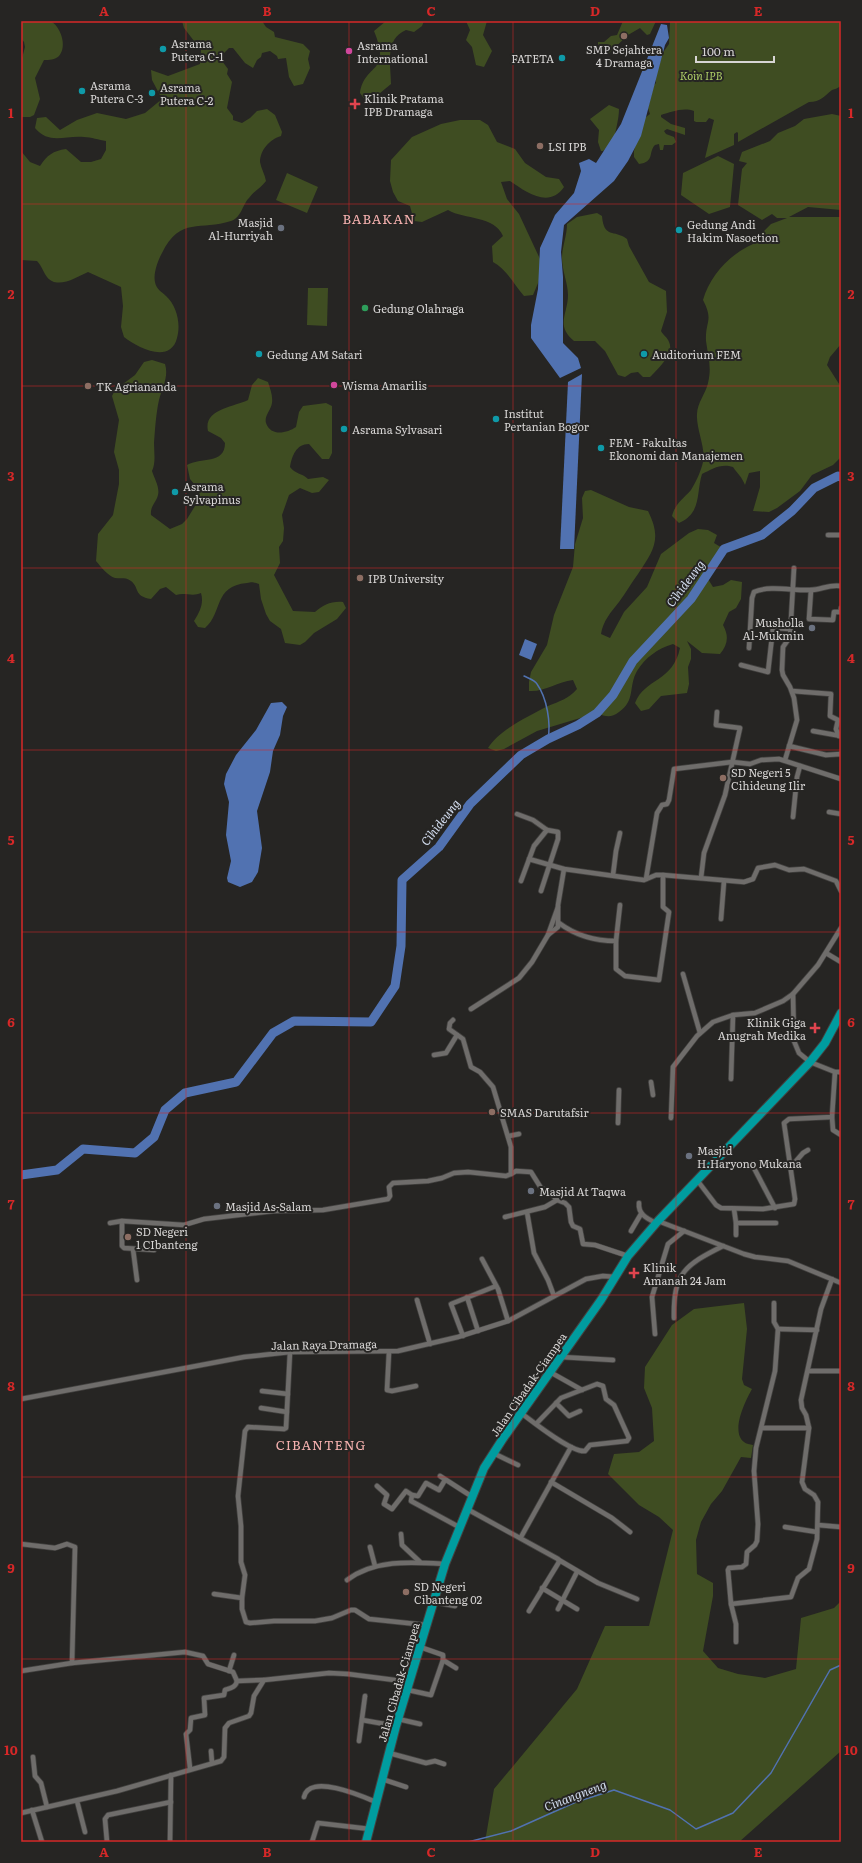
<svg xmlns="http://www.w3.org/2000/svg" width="862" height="1863" font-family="Literata,serif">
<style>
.green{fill:#3f4d22}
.water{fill:#5172b1}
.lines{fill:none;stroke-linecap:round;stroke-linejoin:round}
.stream{stroke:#5172b1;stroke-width:1.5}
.river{stroke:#5172b1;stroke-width:9}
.street-casing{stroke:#434240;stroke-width:6}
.highway-casing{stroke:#434240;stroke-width:10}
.street{stroke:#6f6d6b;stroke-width:4.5}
.highway{stroke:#009c9f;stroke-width:8}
.grid{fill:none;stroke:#d62828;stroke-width:1;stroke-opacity:0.55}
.education-dot{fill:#8d6e63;stroke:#262523;stroke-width:1.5}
.culture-dot{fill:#0f9aa8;stroke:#262523;stroke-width:1.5}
.hotel-dot{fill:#d1479c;stroke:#262523;stroke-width:1.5}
.health-dot{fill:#e0444e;stroke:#262523;stroke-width:1.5}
.worship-dot{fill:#6b7280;stroke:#262523;stroke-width:1.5}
.leisure-dot{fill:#2e9e5b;stroke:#262523;stroke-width:1.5}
.labels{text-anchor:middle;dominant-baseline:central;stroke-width:4;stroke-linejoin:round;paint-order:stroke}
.poi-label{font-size:11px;fill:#d7d5d4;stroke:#262523;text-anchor:start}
.park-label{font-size:11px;font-style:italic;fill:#aece67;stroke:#262523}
.street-label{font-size:11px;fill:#d7d5d4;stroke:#262523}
.water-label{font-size:12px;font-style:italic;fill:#d1dbed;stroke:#262523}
.quarter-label{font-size:13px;letter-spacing:1px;fill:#f5b1af;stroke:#262523}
.neatline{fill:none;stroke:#d62828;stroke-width:1.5}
.grid-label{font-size:13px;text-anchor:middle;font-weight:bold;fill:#d62828}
</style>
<rect width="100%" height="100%" fill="#262523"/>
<!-- green -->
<g class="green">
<path d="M21 21C27 21 44 19 50 21 60 25 68 46 59 56 55 60 49 60 44 60L35 78 40 99 34 115 30 117H21V62L25 47 24 42 21 38Z"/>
<path d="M182 21H262L266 27 274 32 275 37 303 44 310 51 308 59 310 68 303 84 294 86 289 77 286 58 278 59 277 56 270 51 262 53 261 57 257 60 253 68 245 63 233 48H229L224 53 222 61 228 69 227 74 232 82 227 108 233 116V120L242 123 250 118 257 111 267 109 275 115 282 132 281 136C270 139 260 150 260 162 261 168 265 175 266 181 261 188 254 191 249 198 242 205 242 217 231 221 201 231 180 216 162 253 158 260 153 274 155 282 156 289 162 292 166 296 177 306 181 324 177 338 170 365 137 347 124 337L121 327 123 306 121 287 88 272C77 277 57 290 47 277 43 272 42 266 37 261L21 260V151L30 162 40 166C47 155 53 151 66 149L81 162H91L101 159 106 150V141C99 140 91 137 84 137 65 135 49 145 35 128L37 118 46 117 60 130 77 120 97 113 126 119 145 113 162 99 152 80 151 70 168 76 200 64 201 50 184 28Z"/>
<path d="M386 21H424L422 26 414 32 406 30C384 39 391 65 391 84L374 98 365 100 360 93C365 62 392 75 374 31Z"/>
<path d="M466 21H487L483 35 492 51 484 67 476 65 472 47 466 40 470 30Z"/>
<path d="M623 21H656L650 34 647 35 640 28 628 35 609 53 606 54 598 49V42H604L611 36 617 35Z"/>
<path d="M665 21H841V86C838 88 835 89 832 90 824 96 821 102 809 102L738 142V133L737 132 734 134V145L705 158 714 120 709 118 706 122H696L694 121V111C683 107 671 112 661 115V117L671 124 685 128V135L667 129 664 131 666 134 674 137 676 142 672 145H664L663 150H660L659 144 655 145C648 152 655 162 639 164L634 157V151L642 120 650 114 648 108 654 85 656 83 655 77 664 51 669 44 670 22Z"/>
<path d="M609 105 619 109C619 120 615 131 614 141L603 151H601L598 142 599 130 590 119Z"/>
<path d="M832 114 841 116V210L808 207 789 217H841V344L830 357 827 365 841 387V457L833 465 812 475 800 491 777 508 769 512 753 511 760 487V471L749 473 745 485C742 477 737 473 733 467 721 463 712 469 702 474 696 493 702 513 679 523L672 516C675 504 683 499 691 490 696 482 701 471 703 462 706 448 696 429 697 414 697 403 706 393 708 383 712 367 708 356 706 341 705 321 714 321 703 300 711 272 735 249 763 240L762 233 771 224 787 218H777L772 214 762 220 738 205 742 169 747 163 739 161 742 152 770 141 778 133 795 126 804 119Z"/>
<path d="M460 120H480L488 125 497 142 515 149 525 163 546 177 559 179 564 187C549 209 526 192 510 181L501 182 507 199 519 214 540 259 541 276 533 295 524 296C514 284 506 269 493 262L492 246 503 236C494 215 465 220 448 210L422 222 414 221 410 206 398 201 393 192 390 181 391 160 412 137 441 124Z"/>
<path d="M718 156 734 164 730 207 709 214 681 195 683 173Z"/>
<path d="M287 173 318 187 307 213 276 200Z"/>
<path d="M597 213 602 216C604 239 614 229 627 239L629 246 649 282 666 291 667 312 661 331C663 335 668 338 669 342 675 353 657 370 650 377H643L638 372 631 373 625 377 618 375 605 351 595 341H574C555 325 568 314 568 295 568 283 562 271 562 258 562 247 567 236 567 224L577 217Z"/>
<path d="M308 288H328L327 326 307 325Z"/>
<path d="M152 360 165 364C169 377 162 388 159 400 156 413 155 430 154 443 154 453 156 462 152 471 154 478 160 487 158 495 156 503 150 506 151 515L170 529 182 524 187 519 200 498 199 490 190 479 187 465C200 457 225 465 225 443L221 438 208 431C203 409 234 407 248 400L252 385 258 378 268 382C270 388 273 396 272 403 271 410 264 416 266 423 271 437 287 433 296 427L299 412 303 406 326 403 332 406V453L329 459H322L309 444C296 444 292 456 290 467 295 474 302 473 308 479L323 477 329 480 319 492 312 493 300 488 289 495 282 515 284 528 283 541 279 547 280 563 274 575 293 611 315 612C323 605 331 601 343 602L346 608 337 619 314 633 305 642 300 645 285 643 281 629 270 621 266 614 261 599 259 584C253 582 252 582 247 583 213 586 223 613 205 628L198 627 194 621C200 612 204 603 201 593 192 597 185 592 176 595L166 587 160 589 151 599C133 596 140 588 131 581 126 577 121 579 115 578 108 576 101 567 96 561L98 534 113 515 119 484V470L114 452 119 420 112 396 115 390 135 375 144 362Z"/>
<path d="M591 490 629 507 648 511C662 539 654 550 638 574 631 583 626 593 619 602 611 612 603 621 601 634L610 638 624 612 647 587 661 554 689 533 698 529 708 530 717 535 714 543 724 549 714 561 708 579 713 587 723 585 731 580 742 582 741 599 736 608 729 612 723 625C729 636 728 644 720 654L702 653 687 641 691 649V659L688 667 689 684 687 693 661 696 649 709 641 711 635 703C645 678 673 682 680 648L673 644C657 649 646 657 637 671 628 687 636 700 619 712 611 718 606 717 597 713L537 731 504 749 496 751 488 748C499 730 529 716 548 706 560 701 568 699 577 689L573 680C557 682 545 692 529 691V682L531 672 547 645 554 615 573 567 575 544 583 518 582 498 585 491Z"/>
<path d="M744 1303 747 1329 742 1379 744 1385 752 1389C746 1400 730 1431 744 1442 746 1444 750 1444 753 1445L751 1458 741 1457 722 1491 711 1504 701 1522 696 1540 697 1574 713 1583V1596L703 1651 718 1668 738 1674 765 1678 796 1669 801 1618 834 1608 841 1601V1751L739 1842H485L494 1789 577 1689 605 1626H649L673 1530 659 1517 639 1505 608 1474 614 1454 639 1452 654 1441 652 1408 644 1388 645 1367 672 1325 694 1309Z"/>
</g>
<!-- water -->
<g class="water">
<path d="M661 24 667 25 669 38 665 45 641 136 628 161 614 181 564 225 561 252 563 277V343L578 358 581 368 560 378 531 338V325L538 289 540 248 555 215 574 193 581 171 579 163 589 159 596 163 621 124Z"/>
<path d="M582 374 574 549H560L568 382Z"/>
<path d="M525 639 537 644 531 660 519 655Z"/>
<path d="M282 702 287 707 283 716 280 735 273 751 270 772 257 811 262 848 258 872 252 882 240 887 228 882 227 878 231 861 226 835 229 802 224 784 226 774 236 755 256 730 271 703Z"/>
</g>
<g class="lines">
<!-- stream -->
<g class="stream">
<path d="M524 676C528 678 535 680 537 684 547 698 551 723 548 739"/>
<path d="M468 1842 511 1831 576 1802 614 1790 670 1810 696 1829 733 1813 771 1773 830 1670 841 1665"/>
</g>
<!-- river -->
<path class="river" d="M21 1175 57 1170 83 1149 135 1153 154 1137 165 1110 185 1093 236 1082 273 1033 294 1021 371 1022 395 986 401 946 402 880 439 847 470 804 521 755 548 739 578 725 597 713 613 695 633 661 691 599 724 549 762 535 792 511 814 488 838 476 841 477"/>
<defs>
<g id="street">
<path d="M828 535H841"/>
<path d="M811 590 809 619 833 620 834 612H841V608"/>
<path d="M749 648 752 598 754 592C769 585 795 591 810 590 822 590 828 584 841 586"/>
<path d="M741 665 768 672 773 628 790 629"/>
<path d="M792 691 831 694 830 716 838 720 836 729 839 736"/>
<path d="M813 731 841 736"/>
<path d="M789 746 826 755 841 754"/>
<path d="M785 760 797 720 794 698 790 687 783 675 782 670 783 647 790 637 794 568"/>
<path d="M829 812 841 814"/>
<path d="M517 814 533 820 547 830 558 832V839L541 891"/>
<path d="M793 817 797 777 800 766"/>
<path d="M529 859 564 869 636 879 644 880 656 875H663L744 882 753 879 758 868 775 865 789 870 804 869 836 881 841 891"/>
<path d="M613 875 616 851 620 833"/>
<path d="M701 878 704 853 725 795 740 728 716 725 717 712"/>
<path d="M646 879 657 813 662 805 667 804 669 800 674 769 732 762 750 764 761 760 779 759 841 779"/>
<path d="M521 881 534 846 547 830"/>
<path d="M620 905 616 941V969L625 976 659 980 669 912 663 907V875"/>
<path d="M721 919 724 881"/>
<path d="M559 923C575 935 596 941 616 941"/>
<path d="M548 935 558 907"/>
<path d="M826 953 841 962"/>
<path d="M683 974 700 1033"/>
<path d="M793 994 794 1041 799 1053 810 1062 835 1072H841"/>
<path d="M471 1009 519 978 532 962 548 935 558 927V905L564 869"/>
<path d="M453 1020 450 1023 449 1029 463 1039 471 1067 480 1072 493 1087 511 1147V1174L516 1171 531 1172 541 1188 551 1193 557 1200 565 1203 569 1207 571 1222 573 1226 580 1229 583 1244 595 1245 628 1256"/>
<path d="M434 1055 446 1053 457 1035"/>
<path d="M731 1079 733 1015"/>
<path d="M651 1082 653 1095"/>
<path d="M832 1117 833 1130 841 1135"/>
<path d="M671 1118 673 1067 697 1036 713 1022 733 1015 755 1013 783 1001 793 994 818 965 841 928"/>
<path d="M618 1123 619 1090"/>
<path d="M509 1136 519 1134"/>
<path d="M791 1167 803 1153 808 1150"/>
<path d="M754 1168 775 1208"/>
<path d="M697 1180 716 1205 721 1208 763 1209 794 1204 795 1199 784 1123 789 1119 832 1117 835 1072"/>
<path d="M639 1203C638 1214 646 1218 656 1223"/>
<path d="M734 1209 736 1223H776"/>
<path d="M527 1212 534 1253 548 1280 554 1296"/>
<path d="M505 1217 545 1207 557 1200"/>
<path d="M122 1221V1246L124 1248 154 1250"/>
<path d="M658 1221 744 1254 755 1257 788 1261 841 1283"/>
<path d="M110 1223 122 1221 184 1225 204 1219 273 1211 323 1210 388 1199 390 1196 389 1187 393 1183 428 1181 442 1178 454 1173 468 1172 506 1176 511 1174"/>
<path d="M631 1231 641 1214"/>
<path d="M736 1235V1223"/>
<path d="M133 1249 137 1280"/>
<path d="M482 1259 498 1289 508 1321"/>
<path d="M467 1297 478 1331"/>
<path d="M417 1300 430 1344"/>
<path d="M774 1303V1322L778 1329 775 1371 756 1448 754 1471 758 1524 757 1541 755 1545 747 1552 746 1564 742 1567 729 1568 728 1570 731 1604 791 1597 798 1578 809 1569 817 1539 818 1502 814 1495 805 1489 802 1482 809 1428 806 1415 802 1408 801 1400 821 1309 832 1279"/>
<path d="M674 1318C673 1273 685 1265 723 1246"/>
<path d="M778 1329 817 1330"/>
<path d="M655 1334 652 1297 668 1244 684 1231"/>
<path d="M463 1336 451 1304 496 1286"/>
<path d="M389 1352 387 1390 392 1391 416 1386"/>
<path d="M561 1357 613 1360"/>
<path d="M809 1371H841"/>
<path d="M550 1372 582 1390"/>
<path d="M262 1391 288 1394"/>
<path d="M21 1399 244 1357 290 1352 398 1351 458 1337 508 1321 586 1279 603 1276 616 1277"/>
<path d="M556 1403 569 1416 580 1411"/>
<path d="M261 1408 287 1412"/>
<path d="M521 1413C533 1422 572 1453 585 1451L590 1445 627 1441 629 1438 614 1405 606 1399 603 1386 597 1384 561 1398 536 1424"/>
<path d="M762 1428H809"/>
<path d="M493 1453 518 1465"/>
<path d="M440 1476 471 1496"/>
<path d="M551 1482 612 1518 630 1532"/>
<path d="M377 1486 387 1495 384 1504 392 1509 406 1491 412 1495 411 1501 459 1527"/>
<path d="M412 1495 418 1496 426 1483 439 1490 445 1480"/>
<path d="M467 1509 558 1559 559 1562 529 1611"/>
<path d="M818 1525 841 1527"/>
<path d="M785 1527 817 1532"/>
<path d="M401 1534 402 1545 420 1562"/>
<path d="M521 1537 571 1447"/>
<path d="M21 1544 55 1548 67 1544 75 1547 72 1663"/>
<path d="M370 1547 375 1566"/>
<path d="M559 1560 598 1583 637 1599"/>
<path d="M347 1580C375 1559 412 1562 445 1564"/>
<path d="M542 1588 577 1609"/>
<path d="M214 1594 242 1598V1609L246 1622 250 1623 274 1621H315L332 1618 351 1610H355L369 1619 426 1625"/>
<path d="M242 1598 245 1575 241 1562V1526L238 1496 245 1431 248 1427 284 1429 286 1428 290 1352"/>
<path d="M434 1602 455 1606"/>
<path d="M731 1604 736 1624V1642"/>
<path d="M558 1609 577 1572"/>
<path d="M420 1647 443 1655V1660L456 1668"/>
<path d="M21 1671 72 1663 185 1652 203 1656 208 1664 233 1672 237 1681 264 1680"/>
<path d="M229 1671 234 1655"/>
<path d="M408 1690 431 1695 443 1660"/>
<path d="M398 1719 420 1724"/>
<path d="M362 1720 396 1726"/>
<path d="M359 1741 365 1696"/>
<path d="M211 1751 212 1763"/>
<path d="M389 1753 426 1763 435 1761 444 1764"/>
<path d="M33 1757 35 1776 41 1783 47 1807"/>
<path d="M190 1768 186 1734 190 1730 191 1718 205 1715 204 1698 224 1695 225 1690C231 1688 236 1687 237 1681"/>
<path d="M382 1779 406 1787"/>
<path d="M304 1797C309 1773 362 1796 376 1802"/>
<path d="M77 1801 85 1832"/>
<path d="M32 1810 42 1842"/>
<path d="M21 1813 117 1791 221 1761 224 1757 225 1728 229 1723 249 1716 251 1713 254 1696 264 1680 329 1673 348 1674 410 1682"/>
<path d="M107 1842 105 1819 108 1815 171 1802"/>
<path d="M170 1842 171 1775"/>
<path d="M312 1842 318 1823 370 1829"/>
</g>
<path id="highway" d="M366 1842 396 1726 445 1564 484 1468 502 1440 601 1300 628 1256 658 1221 810 1062 825 1043 841 1013"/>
</defs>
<!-- street casing -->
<use href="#street" class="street-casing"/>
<!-- highway casing -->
<use href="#highway" class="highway-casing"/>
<!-- street -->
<use href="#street" class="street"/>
<!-- highway -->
<use href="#highway" class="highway"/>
</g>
<!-- grid -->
<path class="grid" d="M186 21V1842M349 21V1842M513 21V1842M676 21V1842M21 204H841M21 386H841M21 568H841M21 750H841M21 932H841M21 1113H841M21 1295H841M21 1477H841M21 1659H841"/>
<!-- markers -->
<g class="education-dot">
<circle cx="624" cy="36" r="4"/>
<circle cx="540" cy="146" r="4"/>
<circle cx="88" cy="386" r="4"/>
<circle cx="360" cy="578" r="4"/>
<circle cx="723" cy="778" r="4"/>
<circle cx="492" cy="1112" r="4"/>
<circle cx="128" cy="1237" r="4"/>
<circle cx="406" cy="1592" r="4"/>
</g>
<g class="culture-dot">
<circle cx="163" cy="49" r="4"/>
<circle cx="562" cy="58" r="4"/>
<circle cx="82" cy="91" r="4"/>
<circle cx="152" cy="93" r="4"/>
<circle cx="679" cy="230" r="4"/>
<circle cx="259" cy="354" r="4"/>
<circle cx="644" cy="354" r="4"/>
<circle cx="496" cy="419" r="4"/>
<circle cx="344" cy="429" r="4"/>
<circle cx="601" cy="448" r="4"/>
<circle cx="175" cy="492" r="4"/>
</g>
<g class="hotel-dot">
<circle cx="349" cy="51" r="4"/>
<circle cx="334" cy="385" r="4"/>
</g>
<g class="health-dot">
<path d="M353 98h4v4h4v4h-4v4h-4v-4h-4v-4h4z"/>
<path d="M813 1022h4v4h4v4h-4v4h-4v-4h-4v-4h4z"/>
<path d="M632 1267h4v4h4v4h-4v4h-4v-4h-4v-4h4z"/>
</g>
<g class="worship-dot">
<circle cx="281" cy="228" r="4"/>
<circle cx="812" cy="628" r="4"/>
<circle cx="689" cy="1156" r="4"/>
<circle cx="531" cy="1191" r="4"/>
<circle cx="217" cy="1206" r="4"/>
</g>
<circle class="leisure-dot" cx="365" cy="308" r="4"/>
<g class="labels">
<!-- poi labels -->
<g class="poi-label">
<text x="171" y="43">Asrama<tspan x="171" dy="13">Putera C-1</tspan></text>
<text x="357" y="45">Asrama<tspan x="357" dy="13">International</tspan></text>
<text x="624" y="49" text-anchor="middle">SMP Sejahtera<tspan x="624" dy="13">4 Dramaga</tspan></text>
<text x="554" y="58" text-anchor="end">FATETA</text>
<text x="90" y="85">Asrama<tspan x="90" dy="13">Putera C-3</tspan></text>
<text x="160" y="87">Asrama<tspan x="160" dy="13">Putera C-2</tspan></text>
<text x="364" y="98">Klinik Pratama<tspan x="364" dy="13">IPB Dramaga</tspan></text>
<text x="548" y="146">LSI IPB</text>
<text x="273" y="222" text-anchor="end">Masjid<tspan x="273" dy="13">Al-Hurriyah</tspan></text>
<text x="687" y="224">Gedung Andi<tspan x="687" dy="13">Hakim Nasoetion</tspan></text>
<text x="373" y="308">Gedung Olahraga</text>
<text x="267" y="354">Gedung AM Satari</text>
<text x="652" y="354">Auditorium FEM</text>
<text x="342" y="385">Wisma Amarilis</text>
<text x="96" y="386">TK Agriananda</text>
<text x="504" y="413">Institut<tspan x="504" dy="13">Pertanian Bogor</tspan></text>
<text x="352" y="429">Asrama Sylvasari</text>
<text x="609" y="442">FEM - Fakultas<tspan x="609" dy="13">Ekonomi dan Manajemen</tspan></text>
<text x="183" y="486">Asrama<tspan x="183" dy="13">Sylvapinus</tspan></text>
<text x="368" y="578">IPB University</text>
<text x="804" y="622" text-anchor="end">Musholla<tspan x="804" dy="13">Al-Mukmin</tspan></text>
<text x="731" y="772">SD Negeri 5<tspan x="731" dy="13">Cihideung Ilir</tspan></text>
<text x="806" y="1022" text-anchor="end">Klinik Giga<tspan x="806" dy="13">Anugrah Medika</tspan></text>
<text x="500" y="1112">SMAS Darutafsir</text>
<text x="697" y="1150">Masjid<tspan x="697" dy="13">H.Haryono Mukana</tspan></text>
<text x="539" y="1191">Masjid At Taqwa</text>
<text x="225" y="1206">Masjid As-Salam</text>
<text x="136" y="1231">SD Negeri<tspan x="136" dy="13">1 CIbanteng</tspan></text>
<text x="643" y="1267">Klinik<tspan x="643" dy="13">Amanah 24 Jam</tspan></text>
<text x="414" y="1586">SD Negeri<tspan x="414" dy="13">Cibanteng 02</tspan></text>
</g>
<!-- park labels -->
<g class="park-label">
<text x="701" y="75">Koin IPB</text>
</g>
<!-- street labels -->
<g class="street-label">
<text transform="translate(324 1344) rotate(-1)">Jalan Raya Dramaga</text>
<text transform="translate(528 1384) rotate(-55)">Jalan Cibadak-Ciampea</text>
<text transform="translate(398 1682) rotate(-74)">Jalan Cibadak-Ciampea</text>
</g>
<!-- water labels -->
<g class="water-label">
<text transform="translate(685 583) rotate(-53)">Cihideung</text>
<text transform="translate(440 822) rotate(-52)">Cihideung</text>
<text transform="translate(575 1795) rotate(-21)">Cinangneng</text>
</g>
<!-- quarter labels -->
<g class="quarter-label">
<text x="379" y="218">BABAKAN</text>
<text x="321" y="1444">CIBANTENG</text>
</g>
</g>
<!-- border -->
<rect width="862" height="1863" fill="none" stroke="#262523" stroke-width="44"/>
<!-- scale -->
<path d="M696 56v6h78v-6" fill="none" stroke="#d7d5d4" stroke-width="2"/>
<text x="702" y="56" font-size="12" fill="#d7d5d4" stroke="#262523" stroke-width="3" paint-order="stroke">100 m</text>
<rect x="22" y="22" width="818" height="1819" class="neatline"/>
<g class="grid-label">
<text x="104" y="16">A</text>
<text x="267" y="16">B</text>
<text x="431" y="16">C</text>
<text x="595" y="16">D</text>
<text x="758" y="16">E</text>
<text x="11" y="118">1</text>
<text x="851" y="118">1</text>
<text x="11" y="299">2</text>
<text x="851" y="299">2</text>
<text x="11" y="481">3</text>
<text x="851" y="481">3</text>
<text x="11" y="663">4</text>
<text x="851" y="663">4</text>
<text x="11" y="845">5</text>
<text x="851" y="845">5</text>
<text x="11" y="1027">6</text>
<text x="851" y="1027">6</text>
<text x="11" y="1209">7</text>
<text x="851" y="1209">7</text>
<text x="11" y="1391">8</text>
<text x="851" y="1391">8</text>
<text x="11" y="1573">9</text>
<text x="851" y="1573">9</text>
<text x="11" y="1755">10</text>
<text x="851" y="1755">10</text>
<text x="104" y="1857">A</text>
<text x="267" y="1857">B</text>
<text x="431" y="1857">C</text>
<text x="595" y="1857">D</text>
<text x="758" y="1857">E</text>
</g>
</svg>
